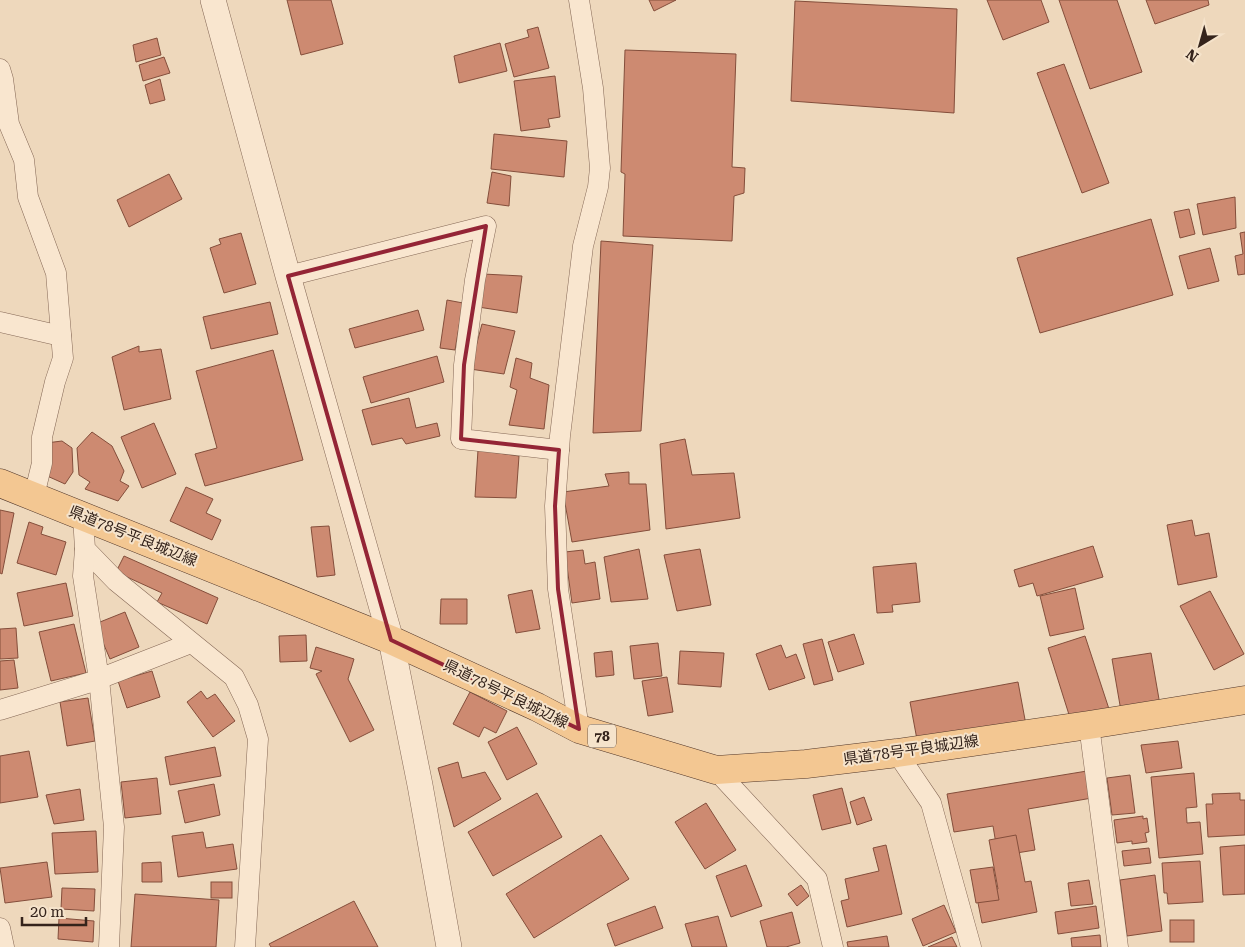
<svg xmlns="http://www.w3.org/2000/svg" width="1245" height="947" font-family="'Roboto Serif','Noto Sans JP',serif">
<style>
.building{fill:#cd8a71;stroke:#844e3b}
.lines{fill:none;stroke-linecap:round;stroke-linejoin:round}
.minor-casing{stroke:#856856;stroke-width:21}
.tertiary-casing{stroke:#856856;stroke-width:26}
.primary-casing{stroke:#52372a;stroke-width:29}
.minor{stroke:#f9e6cf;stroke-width:20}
.tertiary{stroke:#f9e6cf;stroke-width:25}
.primary{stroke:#f3c792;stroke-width:28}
.marked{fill:none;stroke:#942536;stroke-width:4;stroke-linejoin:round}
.labels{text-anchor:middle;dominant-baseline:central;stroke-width:4;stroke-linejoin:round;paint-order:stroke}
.shield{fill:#f5e3cb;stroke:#6e5d50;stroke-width:1}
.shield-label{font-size:14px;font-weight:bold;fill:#34231b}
.street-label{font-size:15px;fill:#34231b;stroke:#f5e3cb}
</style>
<rect width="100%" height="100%" fill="#eed8bc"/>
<!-- building -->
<g class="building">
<path d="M287 0H331L343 44 301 55Z"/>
<path d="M649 0H676L654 11Z"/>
<path d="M987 0H1041L1049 22 1003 40Z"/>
<path d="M1059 0H1117L1142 72 1090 89Z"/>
<path d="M1146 0H1208L1209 5 1155 24Z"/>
<path d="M795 1 957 9 954 113 791 101Z"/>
<path d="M538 27 549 68 514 77 505 44 529 37 527 30Z"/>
<path d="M157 38 161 55 136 62 133 45Z"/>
<path d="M500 43 507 71 459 83 454 56Z"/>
<path d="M625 50 736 54 732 167 745 168 744 193 734 196 732 241 623 236 625 174 621 172Z"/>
<path d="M164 57 170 73 143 81 139 65Z"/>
<path d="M1064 64 1109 183 1082 193 1037 73Z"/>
<path d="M555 76 560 117 548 119 550 127 521 131 514 81Z"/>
<path d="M160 79 165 100 150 104 145 85Z"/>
<path d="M494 134 567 141 564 177 491 169Z"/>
<path d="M492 172 511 176 509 206 487 203Z"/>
<path d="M169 174 182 199 129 227 117 200Z"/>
<path d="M1235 197 1236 228 1203 235 1197 204Z"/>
<path d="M1189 209 1195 234 1180 238 1174 212Z"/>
<path d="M1151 219 1173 295 1040 333 1017 258Z"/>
<path d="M1245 232V274L1238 275 1235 256 1243 254 1240 233Z"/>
<path d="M241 233 256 284 224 293 210 248 221 244 219 239Z"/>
<path d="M601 241 653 245 641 431 593 433Z"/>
<path d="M1210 248 1219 281 1188 289 1179 256Z"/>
<path d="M483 274 522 276 517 313 478 307Z"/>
<path d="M447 300 463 303 455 350 440 348Z"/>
<path d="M270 302 278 334 211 349 203 317Z"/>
<path d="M418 310 424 330 355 348 349 329Z"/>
<path d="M482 324 515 331 504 374 470 369Z"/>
<path d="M139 346V352L161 349 171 399 124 410 112 357Z"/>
<path d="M273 350 303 460 205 486 195 454 217 448 196 371Z"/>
<path d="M437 356 444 382 371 403 363 377Z"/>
<path d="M516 358 532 363 530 378 549 385 544 429 509 425 517 390 510 387Z"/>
<path d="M409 398 416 428 437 423 440 436 406 444 402 438 372 445 362 410Z"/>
<path d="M154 423 176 474 142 488 121 437Z"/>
<path d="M92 432 112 446 124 471 120 481 129 486 118 501 85 489 90 482 79 475 77 448Z"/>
<path d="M685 439 692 475 734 473 740 518 666 529 660 444Z"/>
<path d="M62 441 72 448 73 472 65 484 45 475 46 443Z"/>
<path d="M478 450 519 456 516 498 475 497Z"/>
<path d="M629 472V484H646L650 530 572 542 563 492 609 486 605 474Z"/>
<path d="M186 487 213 499 206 513 221 520 212 540 170 521Z"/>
<path d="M0 510 14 513 2 574 0 573Z"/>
<path d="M1192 520 1195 536 1209 533 1217 577 1178 585 1167 525Z"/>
<path d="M29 522 43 527 41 534 66 542 56 575 17 563Z"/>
<path d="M329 526 335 575 317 577 311 527Z"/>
<path d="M1093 546 1103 577 1037 596 1033 583 1019 587 1014 570Z"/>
<path d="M639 549 648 599 611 602 604 557Z"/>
<path d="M700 549 711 605 677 611 664 555Z"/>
<path d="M583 550 585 564 595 562 600 599 572 603 565 552Z"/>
<path d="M124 556 218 598 207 624 157 602 162 593 116 572Z"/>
<path d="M916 563 920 602 892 605 893 612 877 613 873 567Z"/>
<path d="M66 583 73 616 24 626 17 593Z"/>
<path d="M1075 588 1084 629 1050 636 1040 596Z"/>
<path d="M532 590 540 629 516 633 508 595Z"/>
<path d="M1210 591 1244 654 1214 670 1180 606Z"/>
<path d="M441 599H467V624H440Z"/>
<path d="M125 612 139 647 110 659 95 624Z"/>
<path d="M74 624 86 673 51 681 39 632Z"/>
<path d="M16 628 18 658 0 659V629Z"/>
<path d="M854 634 864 664 838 672 828 642Z"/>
<path d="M306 635 307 661 280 662 279 636Z"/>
<path d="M1085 636 1109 709 1071 721 1048 648Z"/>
<path d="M822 639 833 680 814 685 803 644Z"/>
<path d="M658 643 662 676 634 679 630 646Z"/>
<path d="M781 645 786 658 796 654 805 678 769 690 756 654Z"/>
<path d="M316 647 354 659 348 679 374 730 350 742 316 674 322 671 310 668Z"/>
<path d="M612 651 614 675 596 677 594 653Z"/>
<path d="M680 651 724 653 721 687 678 684Z"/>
<path d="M1151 653 1160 705 1121 711 1112 659Z"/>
<path d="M14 660 18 688 0 690V661Z"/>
<path d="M152 671 160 697 127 708 118 681Z"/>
<path d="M667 677 673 712 648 716 642 681Z"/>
<path d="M1018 682 1026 725 918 745 910 702Z"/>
<path d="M201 691 207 699 215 694 235 721 213 737 187 702Z"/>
<path d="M470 692 507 711 496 733 484 727 479 737 453 724Z"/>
<path d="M88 698 95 741 67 746 60 702Z"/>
<path d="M517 727 537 764 507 780 488 742Z"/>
<path d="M1178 741 1182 768 1146 773 1141 745Z"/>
<path d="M215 747 221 776 170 785 165 757Z"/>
<path d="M29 751 38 797 0 803V756Z"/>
<path d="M458 762 462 778 485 772 501 799 454 827 438 768Z"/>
<path d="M1087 771 1092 798 1028 809 1035 850 998 856 993 826 954 832 947 794Z"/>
<path d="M1194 773 1197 807 1186 808 1187 823 1200 822 1203 854 1159 858 1151 777Z"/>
<path d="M1130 775 1135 813 1112 815 1107 778Z"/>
<path d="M157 778 161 814 125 818 121 782Z"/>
<path d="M214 784 220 815 185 823 178 791Z"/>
<path d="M842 788 851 823 822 830 813 795Z"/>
<path d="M80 789 84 820 54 824 46 795Z"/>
<path d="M537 793 562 837 493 876 468 832Z"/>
<path d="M1240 793V800H1245V835L1208 837 1206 804H1213L1212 794Z"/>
<path d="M864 797 872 820 857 825 850 802Z"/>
<path d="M706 803 736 850 705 869 675 822Z"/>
<path d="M1143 816V819L1147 818 1149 832 1145 833 1147 842 1132 844V841L1117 843 1114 820Z"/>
<path d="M96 831 98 872 55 874 52 833Z"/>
<path d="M203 832 206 848 233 844 237 869 178 877 172 836Z"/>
<path d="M601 835 629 879 534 938 506 894Z"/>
<path d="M1016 835 1025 882 1031 881 1037 912 982 923 976 893 998 889 989 840Z"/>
<path d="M886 845 902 914 847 927 841 901 849 899 845 879 879 871 873 848Z"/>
<path d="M1245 845V894L1223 895 1220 847Z"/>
<path d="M1149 848 1151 863 1124 866 1122 851Z"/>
<path d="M1200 861 1203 902 1168 904 1167 893H1164L1162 863Z"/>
<path d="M47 862 52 897 5 903 0 868Z"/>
<path d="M161 862 162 882H142V863Z"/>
<path d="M746 865 762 906 731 917 716 876Z"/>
<path d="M993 867 999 900 976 903 970 870Z"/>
<path d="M1155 875 1162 931 1127 936 1120 880Z"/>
<path d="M1089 880 1093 904 1071 906 1068 883Z"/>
<rect x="211" y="882" width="21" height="16"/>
<path d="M801 885 809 896 797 906 788 894Z"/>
<path d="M62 888 95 889 94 911 61 909Z"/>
<path d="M135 894 219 900 216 947H131Z"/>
<path d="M354 901 378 947H271L269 944Z"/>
<path d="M944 905 956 932 923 946 912 919Z"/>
<path d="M655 906 663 928 615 946 607 924Z"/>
<path d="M1096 906 1099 928 1058 934 1055 912Z"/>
<path d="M792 912 800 943 786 947H767L760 921Z"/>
<path d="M718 916 727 947H692L685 924Z"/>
<path d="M59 918 94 921 93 942 58 939Z"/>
<rect x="1170" y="920" width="24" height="22"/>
<path d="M1100 935 1101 947H1072L1071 938Z"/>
<path d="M887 936 889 947H848L847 942Z"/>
<path d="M952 937 957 947H928Z"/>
</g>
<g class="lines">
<defs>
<g id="minor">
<path d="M579 0 593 88 600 168 598 187 583 246 560 436 555 506 558 589 579 729"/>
<path d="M0 69 3 79 9 124 24 160 28 197 56 273 63 358 55 382 42 437V463L34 496"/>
<path d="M288 276 486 226 475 280 464 365 461 439 559 450"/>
<path d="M0 322 61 336"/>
<path d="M83 516 85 549 116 581 234 677 248 705 258 739 245 947"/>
<path d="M85 549 83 576 99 679 114 827 109 947"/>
<path d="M0 710 91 682 191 643"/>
<path d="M1089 725 1118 947"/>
<path d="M897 753 931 803 971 947"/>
<path d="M716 770 817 879 833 947"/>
<path d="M0 928 4 947"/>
</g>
<path id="tertiary" d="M213 0 288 276 391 640 420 785 449 947"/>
<path id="primary" d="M0 483 391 640 537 707 579 729 716 770 806 764 897 753 1089 725 1245 700"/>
</defs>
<!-- minor casing -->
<use href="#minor" class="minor-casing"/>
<!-- tertiary casing -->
<use href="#tertiary" class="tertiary-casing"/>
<!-- primary casing -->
<use href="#primary" class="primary-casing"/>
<!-- minor -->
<use href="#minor" class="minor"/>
<!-- tertiary -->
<use href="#tertiary" class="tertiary"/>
<!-- primary -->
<use href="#primary" class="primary"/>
</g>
<!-- marked area -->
<path class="marked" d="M486 226 464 365 461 439 559 450 555 506 558 589 579 729 391 640 288 276Z"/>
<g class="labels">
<!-- shield labels -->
<rect class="shield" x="588" y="724.5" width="28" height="23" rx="4"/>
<g class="shield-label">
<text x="602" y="736">78</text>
</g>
<!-- street labels -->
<g class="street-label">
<text transform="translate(133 536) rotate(22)">県道78号平良城辺線</text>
<text transform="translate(506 694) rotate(26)">県道78号平良城辺線</text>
<text transform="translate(911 750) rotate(-8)">県道78号平良城辺線</text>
</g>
</g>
<!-- north arrow -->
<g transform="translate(1200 45) rotate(217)" stroke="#f5e3cb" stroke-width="4" paint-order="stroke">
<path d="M0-4L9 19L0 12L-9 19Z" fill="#34231b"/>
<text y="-8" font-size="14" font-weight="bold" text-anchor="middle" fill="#34231b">N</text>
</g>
<!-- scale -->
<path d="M22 917v8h64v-8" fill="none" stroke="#34231b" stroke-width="2.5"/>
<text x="30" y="917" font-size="15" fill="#34231b" stroke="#f5e3cb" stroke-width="4" paint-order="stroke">20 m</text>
</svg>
